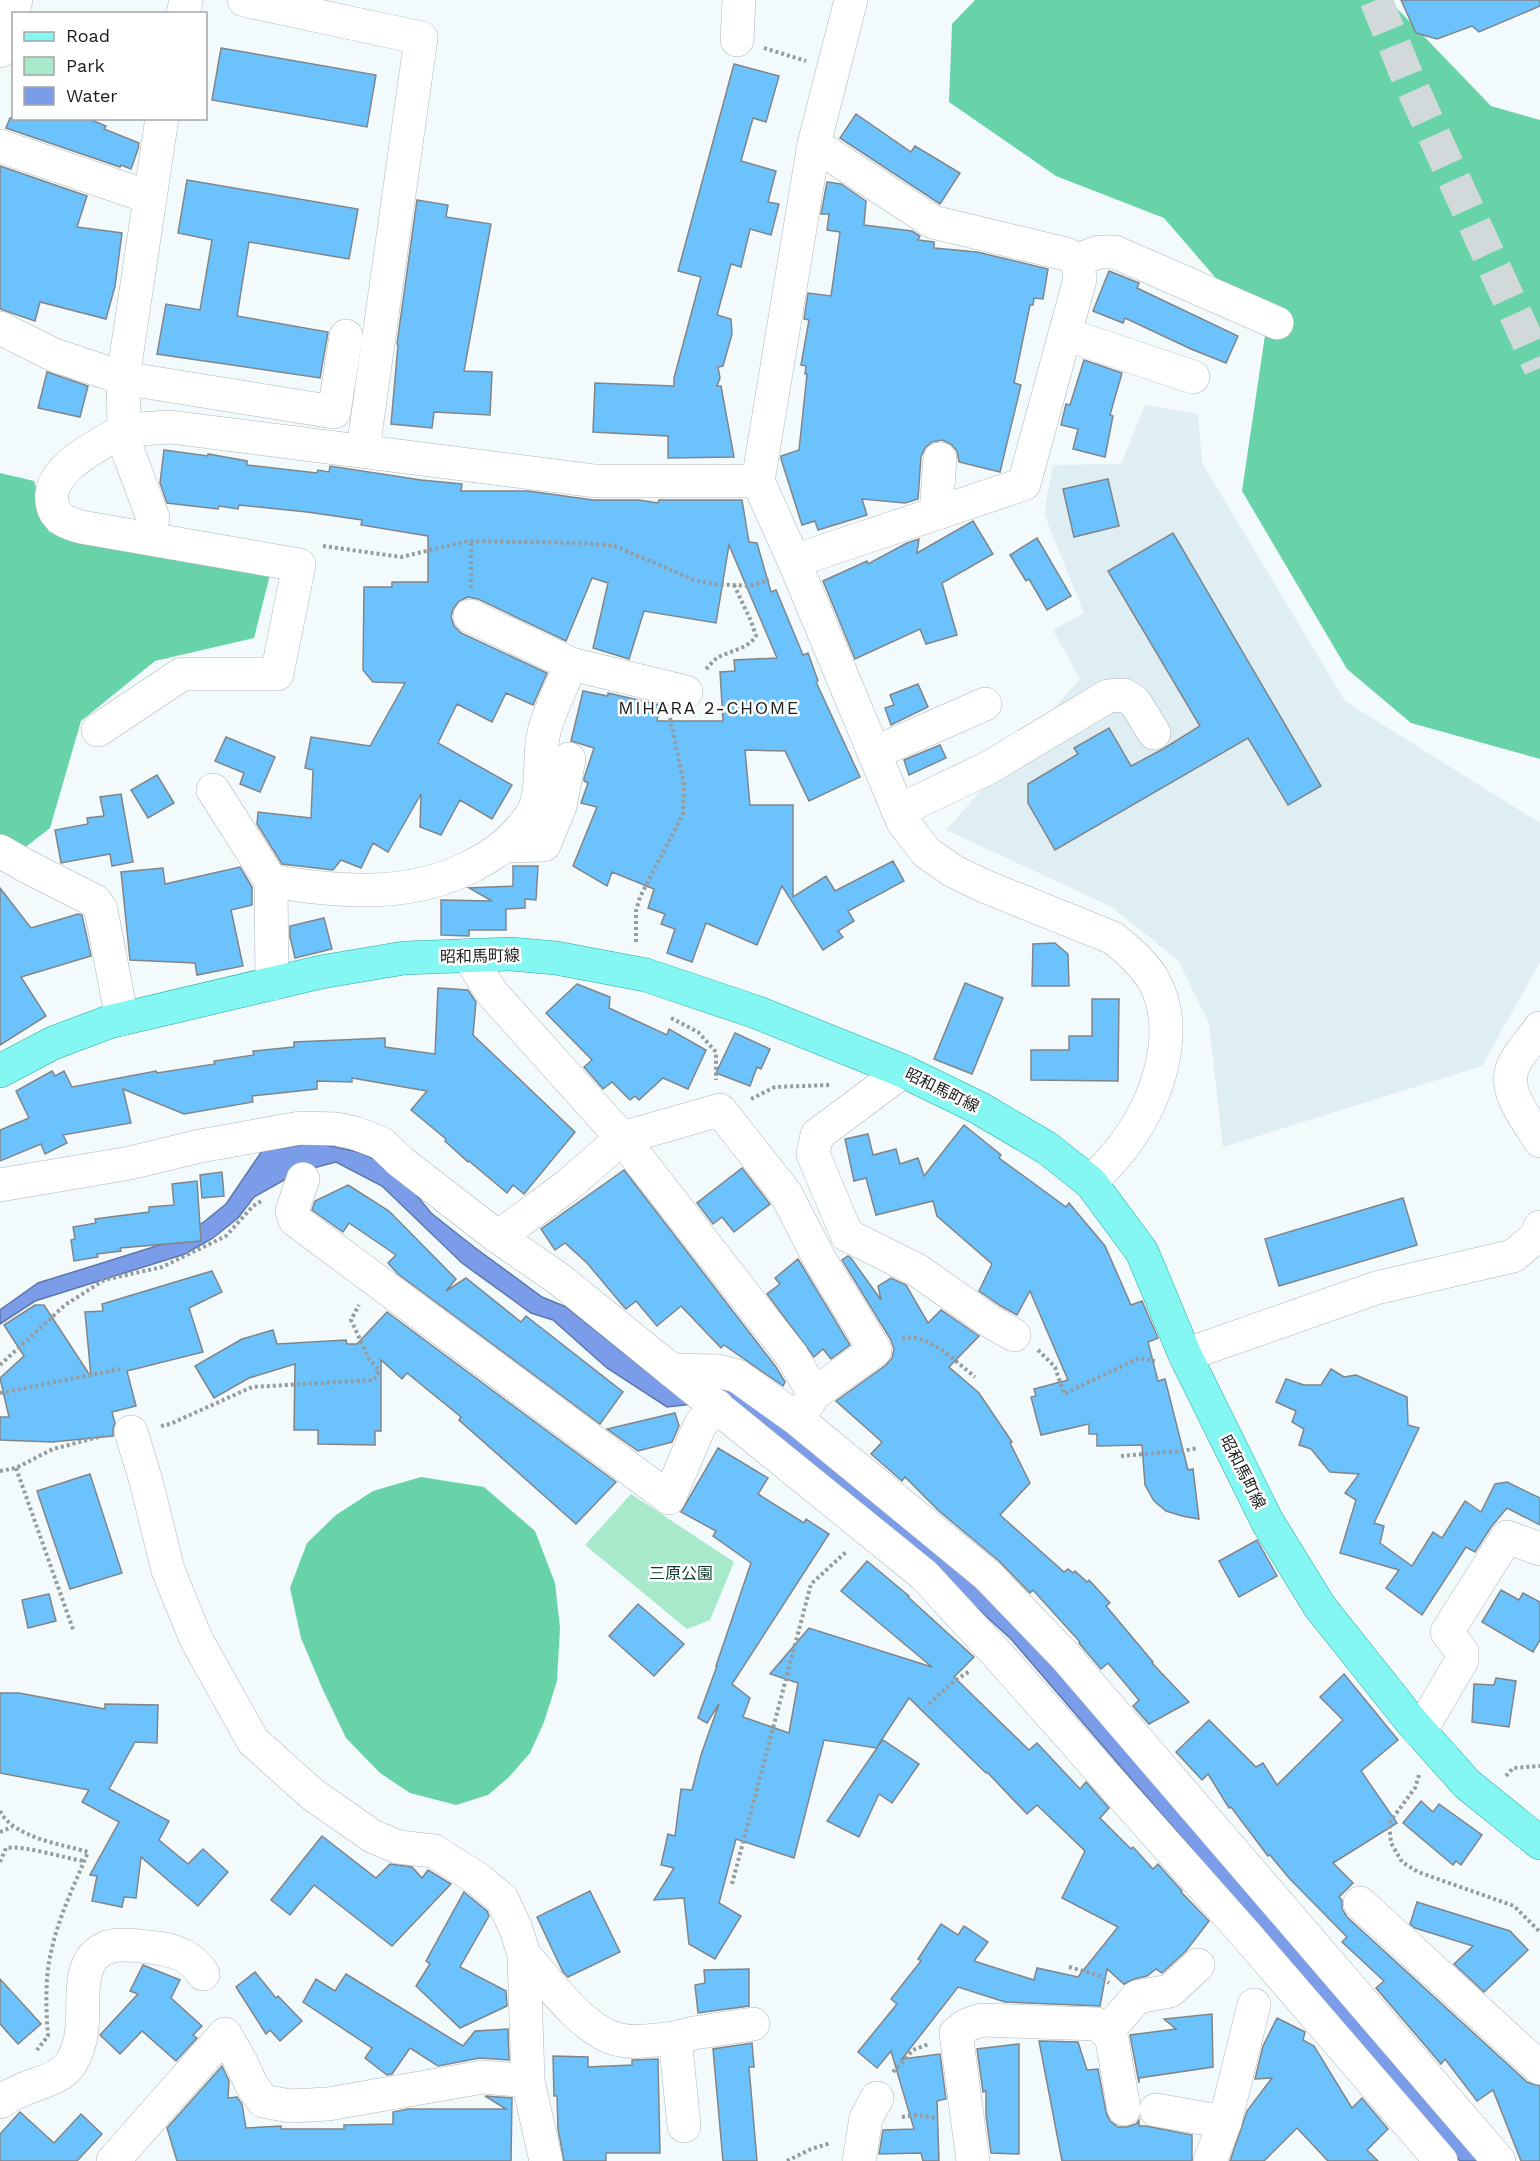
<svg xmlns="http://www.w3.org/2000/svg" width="1540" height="2161" font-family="'Work Sans','Noto Sans JP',sans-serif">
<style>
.built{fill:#deeef3}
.green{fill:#a8e9cc}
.forest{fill:#68d3a8}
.water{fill:#7b9ce8;stroke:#5e76ab;stroke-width:1.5}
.building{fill:#6cc2fd;stroke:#808589;stroke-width:1.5}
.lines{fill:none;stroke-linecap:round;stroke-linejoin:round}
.highway-tunnel{stroke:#d2d9db;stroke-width:33;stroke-dasharray:33 16;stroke-linecap:butt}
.minor-casing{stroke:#afb6b8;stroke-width:34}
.major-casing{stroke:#2ba7a2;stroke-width:34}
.path{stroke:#969c9d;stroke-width:4;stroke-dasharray:3 3;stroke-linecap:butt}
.minor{stroke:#fff;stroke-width:33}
.major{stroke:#85f7f2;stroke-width:33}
.labels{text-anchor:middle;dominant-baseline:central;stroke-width:5;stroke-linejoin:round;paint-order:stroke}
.street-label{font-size:16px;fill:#1b1d1e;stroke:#fff}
.park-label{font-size:16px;fill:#0b3c2b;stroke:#fff}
.neighbourhood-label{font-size:18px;letter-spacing:1.5px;fill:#1b1d1e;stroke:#fff}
</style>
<rect width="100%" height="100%" fill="#f2fafc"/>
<!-- built -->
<path class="built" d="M1145 405 1198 414 1202 463 1345 701 1540 823V962L1482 1066 1223 1147 1209 1023 1178 960 1110 906 946 830 1080 679 1053 630 1084 613 1044 514 1053 465 1121 464Z"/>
<!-- green -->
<path class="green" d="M631 1494 734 1562 710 1620 687 1629 585 1545Z"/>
<!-- forest -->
<g class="forest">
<path d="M975 0H1389L1491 106 1540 120V759L1411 723 1347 669 1242 491 1265 335 1164 218 1056 176 949 102 952 24Z"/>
<path d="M0 473 34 481 49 532 271 571 254 638 155 661 81 721 50 828 0 867Z"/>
<path d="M421 1477 484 1487 535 1531 555 1583 560 1628 557 1681 544 1722 530 1753 509 1777 488 1795 456 1805 410 1793 380 1773 346 1738 323 1690 301 1638 290 1588 307 1543 336 1515 373 1491Z"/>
</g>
<!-- water -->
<path class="water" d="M316 1143 358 1152 394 1167 431 1213 474 1247 542 1297 566 1307 670 1390 706 1380 727 1379 1026 1626 1490 2161H1460L1011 1639 901 1539 728 1395 694 1404 667 1407 607 1368 553 1320 531 1313 462 1263 382 1186 336 1162 298 1172 254 1197 238 1218 213 1238 185 1254 35 1301 0 1324V1310L38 1283 179 1239 205 1221 226 1204 262 1151Z"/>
<!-- building -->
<g class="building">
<path d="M1401 0H1540V6L1479 32 1472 26 1437 39 1416 33Z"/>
<path d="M221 48 376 75 367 127 212 100Z"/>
<path d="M734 64 779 76 766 122 753 118 741 161 776 171 768 202 779 204 771 235 750 229 741 267 731 264 717 315 731 319 732 334 723 366 718 367 720 378 717 386H721L734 457 668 458V436L593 432 595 383 674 386V378L701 277 678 271Z"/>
<path d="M856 114 911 152 915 146 960 173 940 204 840 138Z"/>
<path d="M10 118H87L106 126 104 129 139 143 138 149 131 169 121 165 120 167 6 128Z"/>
<path d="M0 166 87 196 77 227 122 233 115 286 106 319 40 302 35 321 0 309Z"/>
<path d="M187 180 358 209 349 259 249 242 237 316 328 332 320 378 157 354 166 304 200 310 212 240 178 233Z"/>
<path d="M827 182 841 184 866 201 864 225 912 231 920 236 918 240 934 242V248L977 252 1048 269 1043 299 1034 298 1033 305H1030L1014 383 1021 385 1000 472 959 462 957 451 951 444 942 440 932 442 925 448 921 457 918 499 905 503 862 499 867 515 818 530 815 521 802 525 781 459V456L799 450 807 374H805L806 366 801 365 809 320 804 319 808 293 831 296 840 232 827 230 829 214H821Z"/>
<path d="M417 200 448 205 446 217 491 224 464 371 492 372 490 415 434 412 432 428 391 424 398 345 397 344Z"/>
<path d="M1109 271 1139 283 1137 288 1238 336 1226 363 1191 349 1125 318 1123 323 1093 311Z"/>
<path d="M1084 360 1122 373 1110 415 1113 416 1105 457 1073 449 1078 429 1061 425 1066 404 1070 405Z"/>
<path d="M47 372 88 386 80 417 38 408Z"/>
<path d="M164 450 208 456V454L247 461V465L317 473 318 470 329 472 330 466 421 480 462 484 461 491H528L593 500H639L658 503 659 500H742L749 542 757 543 771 592 776 590 803 655 808 653 818 681 816 682 860 777 809 801 785 751 745 750 750 805H793V897L826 876 835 891 893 861 904 881 848 911 854 921 838 931 843 937 823 950 782 886 757 945 706 923 692 962 667 953 675 929 661 924 665 914 648 908 654 889 612 872 607 886 573 866 597 807 581 803 588 783 584 781V778L594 748 571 741 583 691 608 696V693L660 705 657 721H723L720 672 735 671 734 660 777 658 729 545 716 623 644 611 629 659 593 648 608 583 592 578 566 641 478 599 468 597 459 601 453 609 451 617 454 626 461 633 547 673 533 705 506 693 492 722 457 704 438 743 512 785 492 819 460 800 441 835 420 827 421 794 388 852 373 843 361 868 341 860 333 870 282 864 257 824 258 812 311 818 313 770 305 768 311 737 370 746 405 683 373 682 363 670 364 587H392V582H428V536L361 525 362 520 307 512 239 505 238 509 219 506 218 509 167 503 160 483Z"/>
<path d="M1108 479 1119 526 1074 537 1063 489Z"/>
<path d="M973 521 993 554 942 583 957 635 926 644 920 629 855 659 823 581 867 561 868 564 907 543 919 539 917 553Z"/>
<path d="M1173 533 1321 786 1288 805 1248 738 1055 850 1028 803V784L1078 754 1074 748 1109 728 1131 766 1163 749 1200 726 1108 571Z"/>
<path d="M1037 538 1071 596 1047 610 1029 579 1026 581 1010 555Z"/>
<path d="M918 684 928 707 891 725 885 708 894 705 890 695Z"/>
<path d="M226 737 275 757 260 792 240 784 244 773 215 761Z"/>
<path d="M940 745 946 758 909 775 904 760Z"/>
<path d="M157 775 174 803 148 818 131 790Z"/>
<path d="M121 794 133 862 112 866 110 854 61 863 55 830 88 824 87 818 104 816 100 797Z"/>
<path d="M513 866H538L536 900 525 899V908L506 909V930H469V936L441 935V900L492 901 469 888 513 886Z"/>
<path d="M240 867 252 887V905L231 910 243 966 197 975 195 963 130 960 121 872 163 868 165 884Z"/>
<path d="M0 888 31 928 78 914 82 915 91 956 21 977 46 1016 0 1045Z"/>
<path d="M324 918 332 949 295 958 290 937V926Z"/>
<path d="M1055 943 1068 954 1069 986H1032L1033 944Z"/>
<path d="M965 983 1003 998 972 1074 934 1059Z"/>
<path d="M577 984 610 997 609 1008 667 1035 669 1029 706 1050 688 1089 663 1078 639 1100 635 1096 630 1100 612 1082 603 1089 584 1067 592 1060 546 1013Z"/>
<path d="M438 988 468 990 476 1002 473 1035 575 1132 524 1194 513 1185 507 1193 469 1161 468 1162 445 1141 446 1139 411 1110 427 1091 352 1078V1082L317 1081V1089L252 1096 253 1102 184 1114 123 1089 131 1123 63 1135 67 1143 45 1154 41 1144 0 1161V1130L29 1118 16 1091 52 1071 55 1076 64 1071 72 1087 156 1071 157 1073 215 1064 214 1061 254 1055 253 1051 294 1047V1042L385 1038V1047L435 1054Z"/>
<path d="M1092 999H1119L1118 1081 1031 1080V1050H1069V1036H1092Z"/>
<path d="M735 1033 770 1049 761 1069 757 1067 750 1086 716 1073Z"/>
<path d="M964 1125 1001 1155 999 1158 1066 1207 1069 1203 1105 1246 1131 1305 1142 1301 1158 1338 1148 1342 1158 1381 1165 1379 1188 1470 1193 1469 1199 1519 1182 1516 1166 1511 1154 1501 1145 1485 1142 1445 1097 1446V1434H1089V1424L1041 1435 1031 1397 1036 1396 1034 1389 1068 1380 1030 1291 1017 1315 1001 1306 979 1291 992 1264 937 1216 933 1201 876 1215 866 1178 854 1181 845 1139 868 1134 873 1155 896 1149 900 1164 918 1158 924 1176Z"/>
<path d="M742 1168 770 1204 734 1232 722 1217 713 1224 697 1203Z"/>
<path d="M624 1170 776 1367 785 1382 783 1386 724 1345 721 1348 681 1306 657 1326 636 1301 626 1309 624 1307 587 1263 565 1243 555 1250 541 1229Z"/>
<path d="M222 1172 224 1196 202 1198 200 1175Z"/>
<path d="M197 1181 201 1241 120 1248 121 1251 97 1254 98 1257 74 1261 71 1240 75 1239 73 1227 96 1223 95 1219 149 1212V1207L174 1205 172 1184Z"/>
<path d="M348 1185 389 1211 456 1279 446 1291 466 1278 521 1322 526 1316 623 1392 600 1424 398 1274 388 1263 396 1255 349 1223 343 1232 312 1210 315 1201Z"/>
<path d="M1403 1198 1417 1245 1279 1286 1265 1239Z"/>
<path d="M848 1256 851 1258 881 1300 878 1286 891 1278 906 1285 928 1323 941 1310 979 1336 949 1367 979 1393 1012 1442 1010 1443 1030 1483 1000 1515 1064 1572 1068 1569 1073 1573 1075 1571 1087 1582 1089 1580 1110 1603 1106 1606 1153 1662 1152 1663 1189 1702 1149 1724 1133 1706 1139 1700 1108 1663 1101 1669 1079 1643 1080 1642 1033 1590 1030 1593 999 1561 939 1511 905 1477 902 1481 871 1454 882 1442 836 1401 886 1365 892 1358 894 1349 891 1340 842 1260Z"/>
<path d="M798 1259 850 1345 831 1359 823 1349 814 1357 767 1294 780 1284 775 1278Z"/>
<path d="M212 1271 222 1292 189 1308 203 1352 127 1371 136 1406 112 1412 115 1423 113 1428V1436L52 1442 0 1440V1417H9L0 1378 24 1356 4 1325 35 1305H44L91 1377 85 1312 103 1311 102 1304Z"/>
<path d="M387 1312 616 1482 576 1524 459 1420 461 1417 407 1373 402 1379 381 1360V1431H375V1445L318 1444V1430H294L295 1364 249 1378 214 1398 195 1366 242 1339 273 1330 277 1344 346 1340 347 1344H357Z"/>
<path d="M1331 1369 1344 1377 1356 1375 1407 1397 1408 1425 1419 1428 1374 1523 1384 1526 1380 1543 1412 1566 1433 1532 1442 1538 1465 1501 1481 1512 1495 1484 1507 1482 1540 1498V1525L1507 1508 1491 1527 1475 1552 1466 1547 1422 1615 1386 1588 1399 1570 1340 1553 1356 1500 1345 1493 1359 1474 1330 1472 1311 1449 1299 1445 1304 1429 1292 1422 1296 1411 1276 1402 1286 1379 1304 1385H1321Z"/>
<path d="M675 1413 679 1426 672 1442 638 1451 607 1429Z"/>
<path d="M718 1448 768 1478 758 1494 804 1523 806 1519 829 1534 732 1684 750 1698 743 1717 789 1733 798 1683 770 1674 809 1628 932 1667 841 1591 867 1561 909 1596 908 1597 974 1657 954 1677 1029 1750 1037 1743 1080 1789 1086 1782 1109 1808 1100 1818 1131 1849 1133 1847 1153 1869 1158 1864 1182 1891 1181 1892 1209 1921 1186 1951 1162 1973 1156 1969 1147 1976 1134 1979 1124 1984 1107 1969 1100 2006 1005 2002 958 1987 902 2059 940 2054 946 2099 937 2101 939 2161H923L921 2153 879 2154 883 2130 914 2129 891 2051 877 2068 858 2052 897 2004 891 1999 921 1961 918 1959 941 1924 958 1935 964 1926 988 1942 974 1961 1034 1980 1037 1968 1078 1977 1118 1927 1062 1898 1085 1851 1037 1805 1027 1814 987 1772 986 1773 909 1698 877 1747 883 1740 919 1764 892 1803 879 1794 859 1837 827 1821 877 1748 824 1740 794 1858 736 1839 719 1903 741 1916 715 1959 689 1944 684 1898 654 1900 674 1868 661 1865 668 1834 675 1836 681 1789 692 1790 701 1755 719 1704 707 1723 698 1718 717 1666H716L751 1563 713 1536 716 1531 681 1512Z"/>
<path d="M90 1474 122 1573 70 1589 37 1491Z"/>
<path d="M1257 1540 1277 1576 1239 1597 1219 1561Z"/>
<path d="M1501 1590 1519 1600 1523 1593 1540 1602V1640L1533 1652 1482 1622Z"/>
<path d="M49 1594 56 1621 28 1628 22 1600Z"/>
<path d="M638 1604 684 1644 654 1676 609 1636Z"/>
<path d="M1344 1674 1398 1740 1361 1771 1397 1823 1333 1863 1353 1883 1339 1897 1342 1900V1909L1347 1917 1527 2082 1540 2086V2161H1521L1493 2090 1477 2101 1445 2059 1441 2064 1376 1988 1384 1981 1342 1942 1347 1937 1289 1878 1270 1855 1268 1856 1231 1807 1229 1808 1208 1774 1202 1780 1176 1752 1209 1720 1256 1767 1263 1763 1277 1785 1343 1720 1320 1697Z"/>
<path d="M1496 1678 1516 1681 1509 1727 1472 1722 1474 1684 1494 1685Z"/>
<path d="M0 1693H19L105 1709V1704L158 1705 157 1743 135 1742 109 1789 169 1821 159 1840 188 1864 203 1849 228 1872 198 1906 141 1857 136 1898 124 1897 122 1907 92 1901 97 1876 90 1875 119 1822 82 1802 89 1790 0 1773Z"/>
<path d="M1421 1801 1433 1812 1439 1804 1482 1835 1461 1865 1456 1861 1453 1865 1403 1823Z"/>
<path d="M322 1836 376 1878 390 1864 412 1867 422 1878 428 1870 451 1884 392 1946 314 1885 290 1915 271 1900Z"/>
<path d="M590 1891 620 1952 568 1977 563 1972 537 1917Z"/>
<path d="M464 1892 487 1911 489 1916 460 1967 506 1991 507 2006 460 2028 416 1986 430 1964 426 1961Z"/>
<path d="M1417 1902 1510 1931 1528 1950 1484 1992 1454 1964 1473 1946 1415 1928 1410 1924Z"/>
<path d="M143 1965 180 1980 171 1998 202 2026 193 2035 197 2038 176 2061 142 2031 120 2054 100 2035 138 1994 130 1991Z"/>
<path d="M749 1969V2006L698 2013 695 1985 705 1983 704 1970Z"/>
<path d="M255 1972 276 1998 278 1996 302 2021 280 2041 270 2030 266 2034 236 1987Z"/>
<path d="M346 1974 463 2046 475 2031 508 2029 509 2060 480 2058 438 2066 410 2048 392 2074 387 2075 365 2058 372 2048 303 2002 316 1979 335 1991Z"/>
<path d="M0 1979 41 2024 18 2044 0 2024Z"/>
<path d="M1212 2014 1213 2067 1139 2078V2083L1130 2035 1176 2029 1164 2019Z"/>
<path d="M1277 2018 1305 2032 1303 2040 1314 2046 1352 2108 1362 2098 1388 2129 1367 2150 1378 2161H1328L1297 2128 1264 2161H1230L1247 2111 1272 2078 1255 2079 1263 2046Z"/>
<path d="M1039 2041 1078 2042 1087 2070 1098 2069 1106 2112 1110 2121 1118 2127H1127L1136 2124 1139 2120V2126H1146L1192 2135V2161H1062Z"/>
<path d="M752 2043 754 2067H749L757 2161H723L713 2049Z"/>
<path d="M1019 2044V2154L991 2153 986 2115V2091L983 2092 977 2049Z"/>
<path d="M553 2056 588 2057V2067L632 2065V2060L658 2059 660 2153H606V2161H564L558 2129 557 2096H554Z"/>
<path d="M222 2066 229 2081 228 2098 237 2097 242 2104 246 2128 281 2126V2129H344V2125L393 2124V2112L408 2109H506L485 2096 512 2098 511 2161H177L167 2128Z"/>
<path d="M20 2112 54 2143 81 2114 102 2134 77 2161H0V2134Z"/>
</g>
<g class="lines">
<!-- highway-tunnel -->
<path class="highway-tunnel" d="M1376 0 1407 76 1540 368"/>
<defs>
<g id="minor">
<path d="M244 0 421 38 363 450"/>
<path d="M851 0 814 144 758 481 794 561 903 822 926 852 953 871 984 886 1113 938C1126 948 1146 966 1154 981 1181 1031 1158 1098 1127 1141 1117 1156 1103 1169 1091 1183"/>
<path d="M183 14 186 0"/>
<path d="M737 40 739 0"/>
<path d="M0 51 16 0"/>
<path d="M162 118 123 378 124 430 170 427 595 481H758"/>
<path d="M0 146 149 197"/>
<path d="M1077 260 1099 252H1115L1277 323"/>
<path d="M0 328 54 355 123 378 334 412 346 336"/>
<path d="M1065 334 1193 377"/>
<path d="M940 459 937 500 941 512"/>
<path d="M794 561 1024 484 1080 279 1077 260 1066 254 933 222 814 144"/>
<path d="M470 616 571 664 686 692"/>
<path d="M98 730 182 674H277L299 565 81 527C67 523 54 519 52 502 47 468 100 445 124 430L126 446 153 518"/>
<path d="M874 753 985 704"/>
<path d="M213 790 271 881C339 892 408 899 472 866 488 857 503 849 516 834 523 826 533 816 536 805 544 781 538 755 544 732 550 709 562 686 571 664"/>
<path d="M898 811 988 768 1108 696 1124 695 1135 702 1154 733"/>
<path d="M505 846 544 845 560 806 569 759"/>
<path d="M0 851 26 866 95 901 101 910 122 1019"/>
<path d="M271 881 272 984"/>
<path d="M468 955 492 993 622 1138 792 1356 814 1394 802 1413"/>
<path d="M1540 1028C1533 1039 1523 1048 1517 1059 1498 1087 1525 1116 1540 1141"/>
<path d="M903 1071 817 1135 813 1154 847 1235 917 1270 991 1322 1014 1335"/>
<path d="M303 1179 292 1211 295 1220 669 1498 700 1425 717 1406"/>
<path d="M0 1185 130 1163 200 1146 300 1128 337 1129 355 1133 381 1143 401 1162 498 1237 559 1279 924 1575 997 1654 1247 1936 1441 2161"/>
<path d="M498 1237 567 1186 622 1138 720 1110 786 1194 819 1258 875 1350 814 1394"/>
<path d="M1185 1355 1376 1288 1513 1256 1536 1237 1540 1227"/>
<path d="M671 1370 718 1371 737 1376 797 1419 987 1575 1065 1656 1499 2161"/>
<path d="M131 1432 146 1481 168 1570 196 1639 253 1741 312 1794 372 1836 398 1847 434 1851 478 1879 502 1899 516 1929 524 1955 528 2081 546 2161"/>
<path d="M1420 1732 1462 1660V1652L1447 1632 1507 1537 1540 1549"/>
<path d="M1360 1903 1540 2068"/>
<path d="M524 1955C548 1981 577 2023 610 2037 628 2045 656 2040 675 2038L684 2126"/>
<path d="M1107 2032 1137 1997 1170 1991 1198 1965"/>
<path d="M675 2038 694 2033 753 2024"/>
<path d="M0 2102C7 2097 16 2092 24 2089 40 2082 61 2079 71 2063 77 2053 81 2040 82 2028 85 2002 75 1959 108 1947 120 1943 137 1946 149 1947 172 1949 191 1955 203 1974"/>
<path d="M1156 2110 1225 2122"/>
<path d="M113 2161 225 2034 241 2062 252 2086 263 2101 290 2106 328 2104 483 2077 528 2081"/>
<path d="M859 2161 866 2118 877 2098"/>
<path d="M973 2161 956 2033 967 2025 982 2020 1097 2024 1107 2032 1112 2040 1124 2109"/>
<path d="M1210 2161 1225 2122 1254 2005"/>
</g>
<path id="major" d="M0 1071 53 1043 109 1022 321 972 404 958 511 954 556 958 646 975 756 1012 903 1071 979 1108 1047 1148 1091 1183 1142 1252 1185 1355 1267 1521 1320 1607 1410 1720 1467 1784 1540 1843"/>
</defs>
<!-- minor casing -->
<use href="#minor" class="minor-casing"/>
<!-- major casing -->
<use href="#major" class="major-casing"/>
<!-- path -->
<g class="path">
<path d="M764 48 806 61"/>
<path d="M323 546 401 557 468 541 583 543 615 546 694 580 715 584 750 586 769 580"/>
<path d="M471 588V541"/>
<path d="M706 669C710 665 713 661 717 658 729 651 748 649 756 636L751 621 734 585"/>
<path d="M636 942V911L640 897 683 814 684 784 670 718"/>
<path d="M671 1018 698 1032 716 1052V1080"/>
<path d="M751 1099 775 1087 830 1085"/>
<path d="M902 1339C926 1331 956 1362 975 1377"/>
<path d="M1038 1350 1055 1367 1064 1394 1139 1358 1155 1361"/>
<path d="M0 1365 65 1305 104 1280 162 1267 226 1236 253 1206 263 1200"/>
<path d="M0 1393 120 1369"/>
<path d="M161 1426 170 1424 252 1387 374 1380 379 1371 369 1359 351 1320 359 1305"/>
<path d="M1121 1456 1182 1451 1198 1448"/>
<path d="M16 1468 74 1632"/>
<path d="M0 1471 16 1468 53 1449 103 1436"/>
<path d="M929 1704 954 1681 970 1671"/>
<path d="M1419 1775 1415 1788 1389 1823 1391 1843 1402 1862 1418 1872 1514 1906 1540 1932"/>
<path d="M1506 1776 1513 1768 1540 1766"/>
<path d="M0 1811C14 1838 61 1844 88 1852 74 1886 57 1920 50 1957 45 1982 46 2010 48 2036L37 2050"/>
<path d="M0 1832 12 1827"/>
<path d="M0 1862 6 1848C25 1845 63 1858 84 1861"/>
<path d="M732 1884 811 1584 846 1552"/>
<path d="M1069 1967 1098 1975 1109 1983"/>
<path d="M893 2072 913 2050 929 2044"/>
<path d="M902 2117 915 2115 936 2118"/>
<path d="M787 2161 811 2149 831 2143"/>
</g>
<!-- minor -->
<use href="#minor" class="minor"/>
<!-- major -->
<use href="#major" class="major"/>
</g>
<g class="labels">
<!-- street labels -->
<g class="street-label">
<text transform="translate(480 956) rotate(-1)">昭和馬町線</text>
<text transform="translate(942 1090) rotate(26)">昭和馬町線</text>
<text transform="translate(1243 1472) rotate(63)">昭和馬町線</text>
</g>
<!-- park labels -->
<g class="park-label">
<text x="681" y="1573">三原公園</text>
</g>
<!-- neighbourhood labels -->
<g class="neighbourhood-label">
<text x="709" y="707">MIHARA 2-CHOME</text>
</g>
</g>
<!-- legend -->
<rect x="12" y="12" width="195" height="108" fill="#ffffff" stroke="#a4a5a5" stroke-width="1.5"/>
<rect x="24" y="32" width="30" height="9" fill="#85f7f2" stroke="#a4a5a5" stroke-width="1.5"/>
<text x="66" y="42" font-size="18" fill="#1b1d1e">Road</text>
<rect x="24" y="57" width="30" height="18" fill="#a8e9cc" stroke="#a4a5a5" stroke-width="1.5"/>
<text x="66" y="72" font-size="18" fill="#1b1d1e">Park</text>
<rect x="24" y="87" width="30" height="18" fill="#7b9ce8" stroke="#a4a5a5" stroke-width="1.5"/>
<text x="66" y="102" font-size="18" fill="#1b1d1e">Water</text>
</svg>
